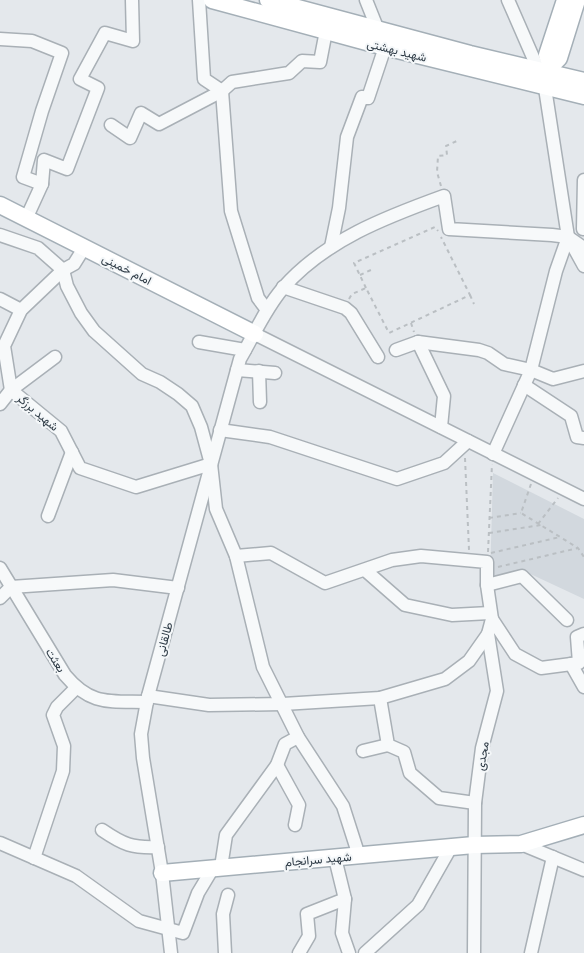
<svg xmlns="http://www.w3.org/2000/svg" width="584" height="953" font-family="'Golos Text',Vazirmatn,sans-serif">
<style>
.built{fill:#d2d8de}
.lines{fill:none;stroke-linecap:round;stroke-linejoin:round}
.minor-casing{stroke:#a9b0b6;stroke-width:15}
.major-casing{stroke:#a4afb7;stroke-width:19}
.path{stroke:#babfc3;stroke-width:2;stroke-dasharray:4 4;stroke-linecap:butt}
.minor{stroke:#f7f9fa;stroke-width:12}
.major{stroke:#fff;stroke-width:16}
.labels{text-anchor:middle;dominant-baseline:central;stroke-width:4;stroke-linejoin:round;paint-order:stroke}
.street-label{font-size:12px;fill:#2c3944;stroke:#f4f7f9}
</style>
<rect width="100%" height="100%" fill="#e4e8ec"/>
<!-- built -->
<path class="built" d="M493 473 584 519V599L524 571 490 578Z"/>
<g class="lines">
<defs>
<g id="minor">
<path d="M199 0 204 79 222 91 231 211 258 298 267 310"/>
<path d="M366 0 378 30"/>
<path d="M508 0 539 71"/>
<path d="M0 39 32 41 62 53 42 111 23 177 42 184 26 219"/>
<path d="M545 88 568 237 584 266"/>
<path d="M111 125 130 138 141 113 159 124 222 91 232 82 289 73 302 61 320 62 326 31"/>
<path d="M42 184 44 160 67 169 98 88 80 79 105 33 133 41 132 0"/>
<path d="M583 229 584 180"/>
<path d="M0 235 38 248 63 270 67 286 81 313 94 331 142 374 160 382 178 394 192 406 201 427 211 464 216 509 236 556 263 667 298 737 343 806 359 856"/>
<path d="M331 247 339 208 347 137 362 97 368 98 385 47"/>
<path d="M84 248 74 264 63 270 21 310 4 346 11 390 61 431 80 468 136 487 211 464"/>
<path d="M283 287 345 308 351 313 378 357"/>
<path d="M0 299 21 310"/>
<path d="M255 334 584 499"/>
<path d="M199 342 245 350"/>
<path d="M418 342 444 396 441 427"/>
<path d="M396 350 418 342 479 350 488 353 504 364 531 370 553 379 584 371"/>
<path d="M237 370 275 373"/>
<path d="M259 371 260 402"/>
<path d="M524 385 571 416 577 437 584 438"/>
<path d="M0 404 11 390 55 357"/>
<path d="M220 430 270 437 397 479 444 463 468 441"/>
<path d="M493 454 531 370 556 271 568 237"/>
<path d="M48 516 72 452"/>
<path d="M236 556 271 553 325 583 392 560 421 556 487 562V585L492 619 488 634 497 691 482 748 475 803 474 953"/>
<path d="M0 568 65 675C91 706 109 701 147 702"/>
<path d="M365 570 405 605 452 615 490 613"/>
<path d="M487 585 522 576 567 620"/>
<path d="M0 598 11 587 113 580 178 588"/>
<path d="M492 619 515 654 541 668 579 663 577 637 584 634"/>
<path d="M571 664 584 687"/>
<path d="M148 696 209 705 283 704 380 698 445 679 469 661 488 634"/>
<path d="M380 698 388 745 404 752 410 773 439 798 475 803"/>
<path d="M363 751 388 745"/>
<path d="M277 765 299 805 295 825"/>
<path d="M102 830C124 845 132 848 158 847"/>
<path d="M0 843 76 876 139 921 183 933 198 893 213 868"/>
<path d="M521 844 584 870"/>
<path d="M34 858 63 771 64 746 53 715 57 707 76 688"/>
<path d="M335 858 345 899 342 933 349 953"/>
<path d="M221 867 226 835 277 765 285 744 298 737"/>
<path d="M171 953 162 873 143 758 141 734 148 696 240 359C254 335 265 309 283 288 325 240 386 217 444 196L449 229 552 235 568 237 584 248"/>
<path d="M225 953 223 914 228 895"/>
<path d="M299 953 309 936 307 914 345 899"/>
<path d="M365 953 418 905 451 847"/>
<path d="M531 953 553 857"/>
</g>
<g id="major">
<path d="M212 0 385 47 584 96"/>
<path d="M268 0 470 54 584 81"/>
<path d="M551 66 559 58 577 0"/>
<path d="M546 84 551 66 547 55 565 0"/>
<path d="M0 205 255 334"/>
<path d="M162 873 474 845 521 844 584 825"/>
</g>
</defs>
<!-- minor casing -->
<use href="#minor" class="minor-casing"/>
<!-- major casing -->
<use href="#major" class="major-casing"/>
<!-- path -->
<g class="path">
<path d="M441 186 437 172 438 156 447 155 446 146 459 140"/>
<path d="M360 275 373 269"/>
<path d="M366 288 354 263 435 227 438 231"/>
<path d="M470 295 474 304"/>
<path d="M349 299 352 294 366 288 389 333 470 295 441 237"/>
<path d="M411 323 414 332"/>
<path d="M465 458 469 550"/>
<path d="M531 484 521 513 578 548 584 557"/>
<path d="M489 518 521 513"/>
<path d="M538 524 558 498"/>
<path d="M489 533 541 525"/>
<path d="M488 552 492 464"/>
<path d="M491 553 560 537"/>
<path d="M498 567 578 548"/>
</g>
<!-- minor -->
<use href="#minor" class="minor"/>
<!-- major -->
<use href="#major" class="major"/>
</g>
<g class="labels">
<!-- street labels -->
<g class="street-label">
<text transform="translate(397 50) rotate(14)">شهید بهشتی</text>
<text transform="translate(127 269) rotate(27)">امام خمینی</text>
<text transform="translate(38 412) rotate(40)">شهید برزگر</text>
<text transform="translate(164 639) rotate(-75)">طالقانی</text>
<text transform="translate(56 660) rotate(58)">بعثت</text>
<text transform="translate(482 756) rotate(-80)">مجدی</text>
<text transform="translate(318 859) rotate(-5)">شهید سرانجام</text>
</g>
</g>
</svg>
